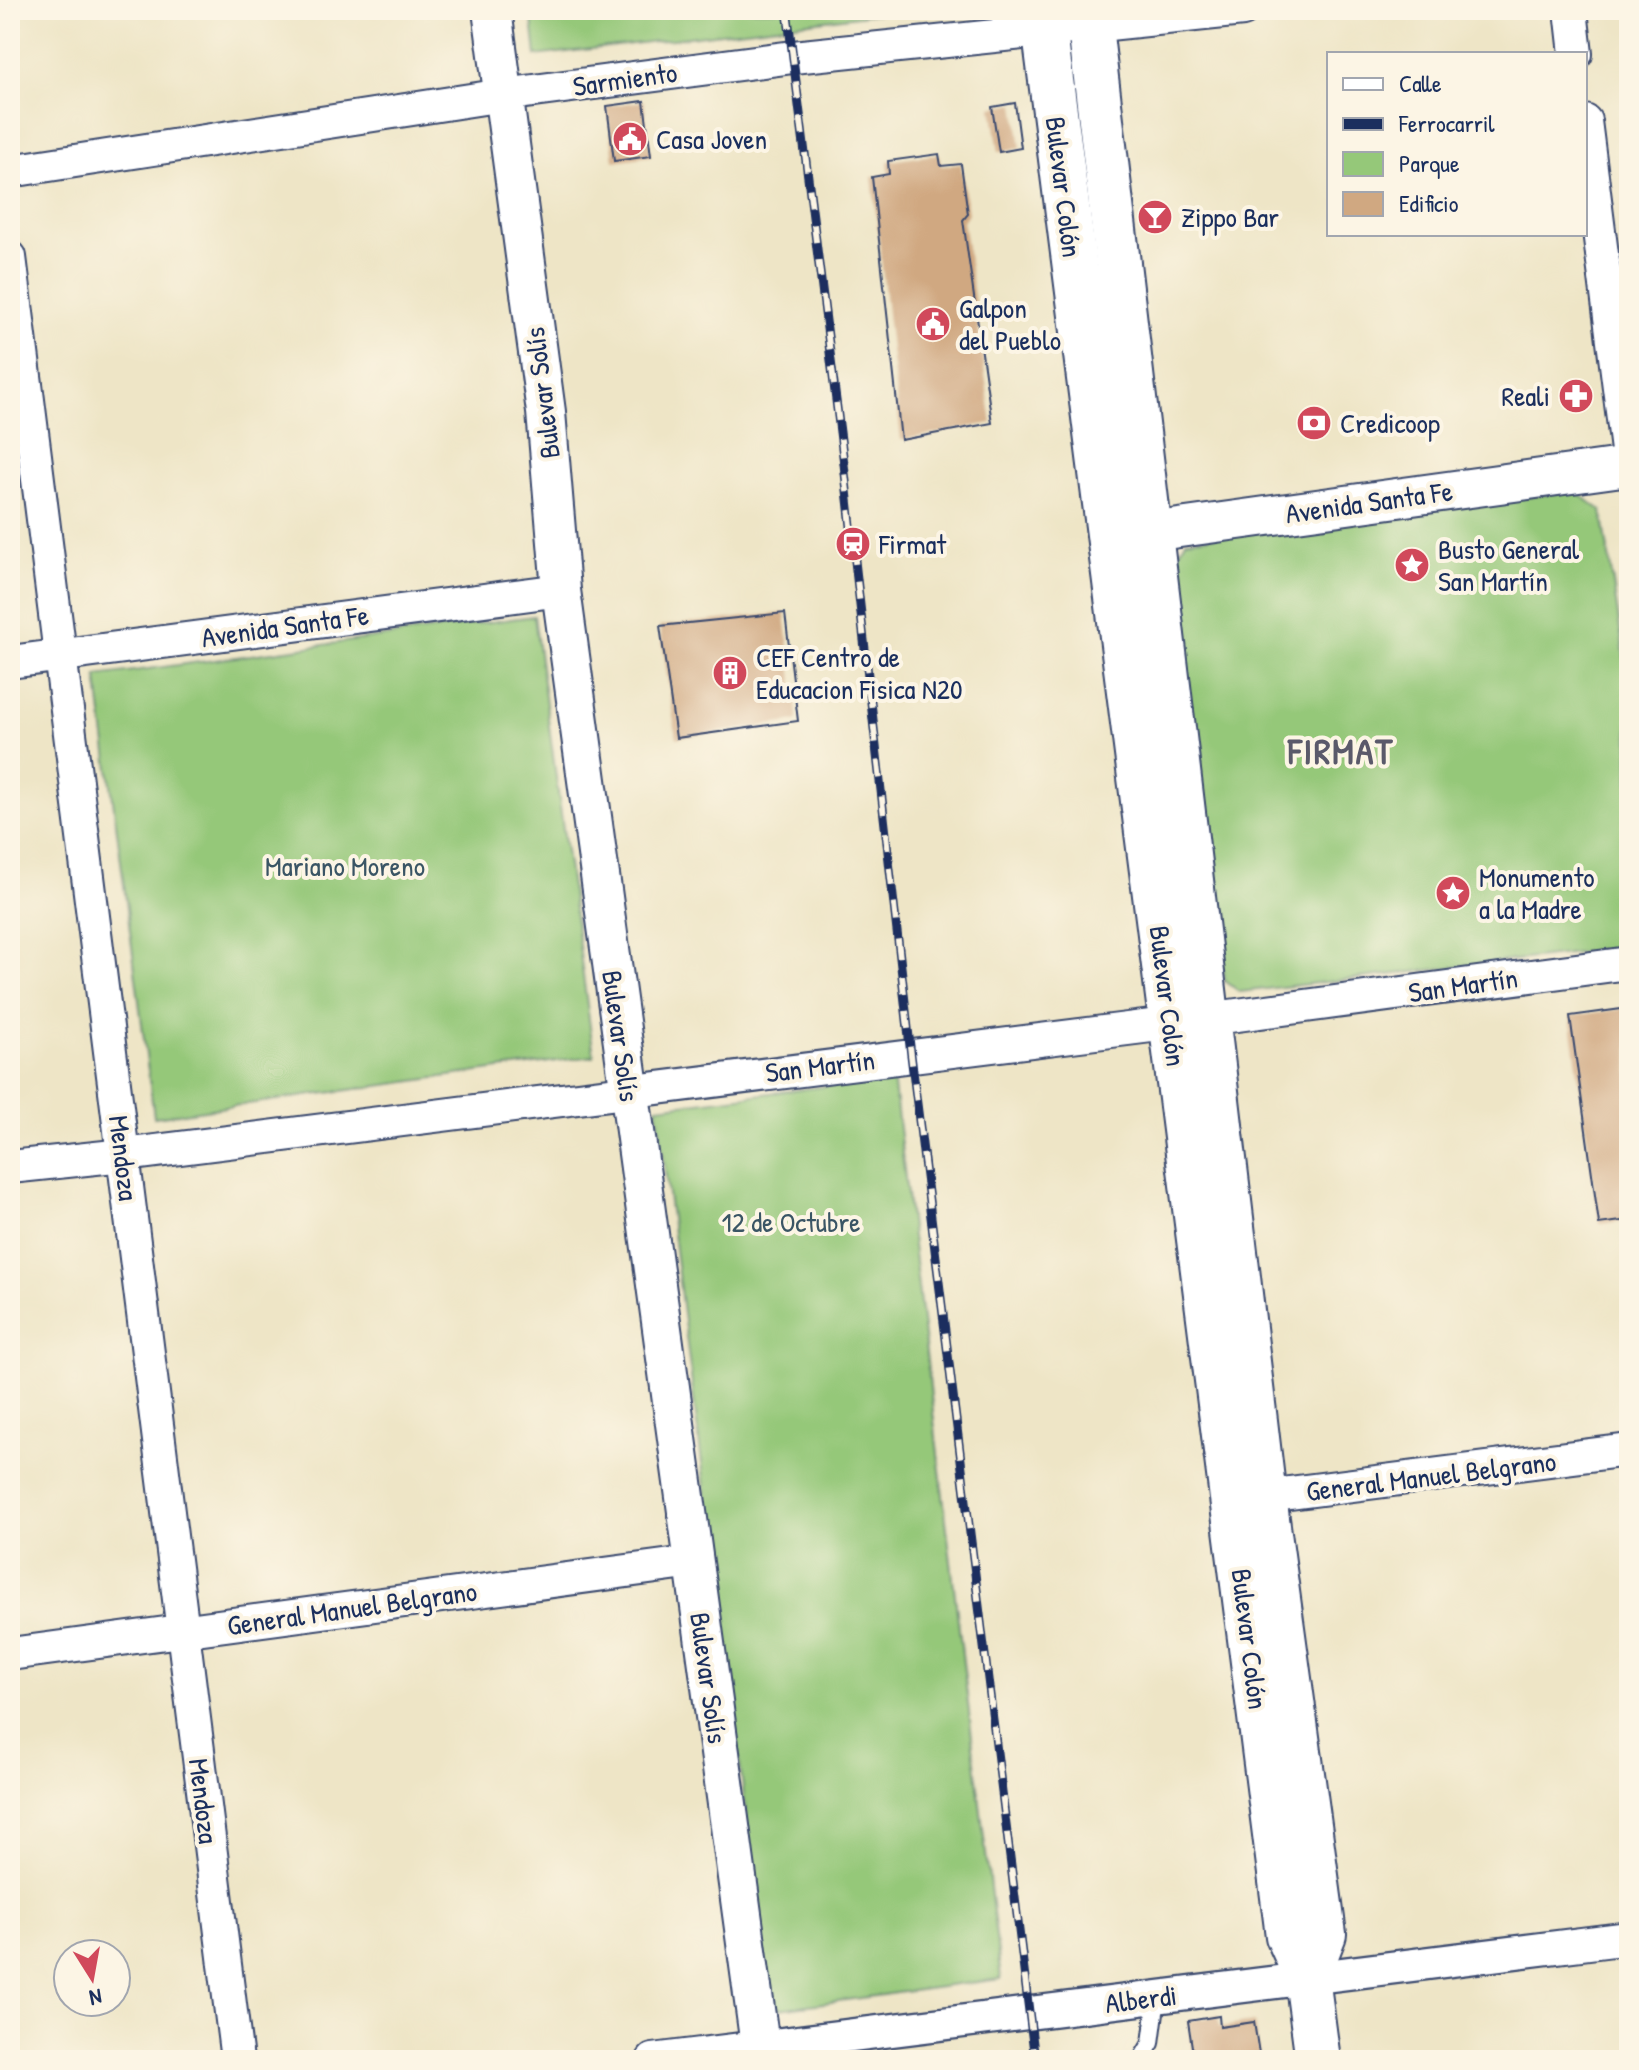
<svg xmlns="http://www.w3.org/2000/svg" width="1639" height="2070" font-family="'Patrick Hand',sans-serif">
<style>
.green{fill:#95c879;stroke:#587c6c;stroke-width:2}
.building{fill:#d0a881}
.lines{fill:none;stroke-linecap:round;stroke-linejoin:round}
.service-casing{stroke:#3b4a6e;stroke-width:20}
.minor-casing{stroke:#3b4a6e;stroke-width:36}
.tertiary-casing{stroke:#3b4a6e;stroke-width:42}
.secondary-casing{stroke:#3b4a6e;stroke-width:48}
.service{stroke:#fff;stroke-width:16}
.minor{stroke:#fff;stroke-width:32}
.tertiary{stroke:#fff;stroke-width:38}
.secondary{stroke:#fff;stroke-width:44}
.rail-casing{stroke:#1b2f5e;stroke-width:9}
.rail{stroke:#fcf5e5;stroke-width:6;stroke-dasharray:18;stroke-linecap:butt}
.labels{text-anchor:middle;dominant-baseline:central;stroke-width:8;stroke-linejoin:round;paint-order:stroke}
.street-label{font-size:28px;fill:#1b2f5e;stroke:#fcf5e5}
.poi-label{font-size:28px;fill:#1b2f5e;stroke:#fcf5e5;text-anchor:start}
.park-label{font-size:28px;fill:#3a5565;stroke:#fcf5e5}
.district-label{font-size:36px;font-weight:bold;letter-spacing:2px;fill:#5a596a;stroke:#fcf5e5}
</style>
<rect width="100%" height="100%" fill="#fcf5e5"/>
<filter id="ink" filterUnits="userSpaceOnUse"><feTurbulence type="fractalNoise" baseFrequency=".0125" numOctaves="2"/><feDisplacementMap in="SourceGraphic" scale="16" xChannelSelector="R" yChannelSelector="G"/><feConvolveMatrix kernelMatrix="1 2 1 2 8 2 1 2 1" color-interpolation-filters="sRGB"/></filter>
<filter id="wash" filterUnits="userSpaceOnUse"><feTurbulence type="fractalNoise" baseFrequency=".006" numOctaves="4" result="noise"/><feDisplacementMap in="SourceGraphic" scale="32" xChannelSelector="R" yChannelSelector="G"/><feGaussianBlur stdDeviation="1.8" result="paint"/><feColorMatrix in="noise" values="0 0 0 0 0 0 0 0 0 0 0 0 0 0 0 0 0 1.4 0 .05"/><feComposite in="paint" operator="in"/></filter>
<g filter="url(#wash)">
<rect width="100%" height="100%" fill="#eee5c6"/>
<!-- green -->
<g class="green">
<path d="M531 10H906L536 56Z"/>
<path d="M1575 491 1602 511 1629 687V947L1240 992 1225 981 1171 566 1186 540Z"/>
<path d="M534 616 594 1056 154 1117 97 676Z"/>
<path d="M893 1078 1001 1979 771 2010 657 1107Z"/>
</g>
<g id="blocks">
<!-- building -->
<g class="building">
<path d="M644 101 651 156 614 161 607 106Z"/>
<path d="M1015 103 1021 148 999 152 992 107Z"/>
<path d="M939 154 941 166 961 164 968 214 963 220 992 423 901 440 872 177 889 174 888 161Z"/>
<path d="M785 613 798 721 676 738 660 626Z"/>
<path d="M1629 1008V1220L1599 1224 1570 1016Z"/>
<path d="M1219 2016 1220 2027 1254 2022 1260 2060H1194L1188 2021Z"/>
</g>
</g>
</g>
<g filter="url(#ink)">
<use href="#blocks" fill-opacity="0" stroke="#3b4a6e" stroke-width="2"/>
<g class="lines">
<defs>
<path id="service" d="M1141 2060 1151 2043 1157 1997"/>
<g id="minor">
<path d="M1571 10 1576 54"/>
<path d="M1585 121 1629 466"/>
<path d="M10 171 503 95 793 57 1243 10"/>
<path d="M10 257 237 2060"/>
<path d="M10 662 561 590"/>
<path d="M10 1167 124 1155 1207 1019 1629 963"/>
<path d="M1243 1499 1629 1450"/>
<path d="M10 1654 694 1562"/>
<path d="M653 2060 1629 1938"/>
</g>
<g id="tertiary">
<path d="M492 10 546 412 561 590 762 2060"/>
<path d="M1121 536 1629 466"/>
</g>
<g id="secondary">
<path d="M1042 10 1288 1936 1307 1978 1318 2060"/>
<path d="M1088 10 1264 1497 1324 1934 1307 1978"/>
</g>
</defs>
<!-- service casing -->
<use href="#service" class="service-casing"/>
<!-- minor casing -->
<use href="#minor" class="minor-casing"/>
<!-- tertiary casing -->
<use href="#tertiary" class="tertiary-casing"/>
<!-- secondary casing -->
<use href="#secondary" class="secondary-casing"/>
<!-- service -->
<use href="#service" class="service"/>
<!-- minor -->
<use href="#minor" class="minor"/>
<!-- tertiary -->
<use href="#tertiary" class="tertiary"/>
<!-- secondary -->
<use href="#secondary" class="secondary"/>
<defs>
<path id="rail" d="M787 10 844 464 911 1055 1035 2060"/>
</defs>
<!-- rail casing -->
<use href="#rail" class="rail-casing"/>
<!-- rail -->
<use href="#rail" class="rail"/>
</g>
</g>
<!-- icons -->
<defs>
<symbol id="civic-disc" viewBox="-11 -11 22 22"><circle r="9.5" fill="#d1495b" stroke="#fcf5e5"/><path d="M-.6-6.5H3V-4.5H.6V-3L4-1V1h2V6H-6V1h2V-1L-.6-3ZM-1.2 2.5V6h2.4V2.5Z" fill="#fff"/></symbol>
<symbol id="bar-disc" viewBox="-11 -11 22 22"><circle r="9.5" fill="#d1495b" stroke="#fcf5e5"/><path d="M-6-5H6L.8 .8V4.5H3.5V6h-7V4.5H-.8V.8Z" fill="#fff"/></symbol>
<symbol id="pharmacy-disc" viewBox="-11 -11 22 22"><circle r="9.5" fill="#d1495b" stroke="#fcf5e5"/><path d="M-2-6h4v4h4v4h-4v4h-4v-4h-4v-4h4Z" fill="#fff"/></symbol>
<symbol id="bank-disc" viewBox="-11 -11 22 22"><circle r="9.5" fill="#d1495b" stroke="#fcf5e5"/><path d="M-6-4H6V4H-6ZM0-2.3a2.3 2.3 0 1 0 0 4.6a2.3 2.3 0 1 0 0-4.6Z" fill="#fff"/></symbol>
<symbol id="station-disc" viewBox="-11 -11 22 22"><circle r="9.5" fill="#d1495b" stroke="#fcf5e5"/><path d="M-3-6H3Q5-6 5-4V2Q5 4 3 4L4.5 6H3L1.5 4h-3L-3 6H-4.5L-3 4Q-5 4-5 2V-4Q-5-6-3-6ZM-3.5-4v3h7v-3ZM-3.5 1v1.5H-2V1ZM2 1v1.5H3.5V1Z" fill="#fff"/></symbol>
<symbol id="sight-disc" viewBox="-11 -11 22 22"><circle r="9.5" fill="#d1495b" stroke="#fcf5e5"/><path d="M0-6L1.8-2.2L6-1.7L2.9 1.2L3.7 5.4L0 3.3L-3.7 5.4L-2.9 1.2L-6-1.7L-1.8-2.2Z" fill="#fff"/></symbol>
<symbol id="building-disc" viewBox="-11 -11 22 22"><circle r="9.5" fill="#d1495b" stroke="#fcf5e5"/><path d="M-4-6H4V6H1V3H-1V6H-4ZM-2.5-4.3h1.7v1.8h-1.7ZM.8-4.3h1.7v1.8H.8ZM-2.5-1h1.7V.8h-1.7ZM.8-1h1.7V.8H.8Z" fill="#fff"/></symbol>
</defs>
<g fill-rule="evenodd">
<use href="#civic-disc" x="610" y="119" width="40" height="40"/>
<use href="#bar-disc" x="1135" y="197" width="40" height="40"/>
<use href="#civic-disc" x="913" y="304" width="40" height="40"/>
<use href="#pharmacy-disc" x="1556" y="376" width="40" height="40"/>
<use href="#bank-disc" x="1294" y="403" width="40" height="40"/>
<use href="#station-disc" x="833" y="524" width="40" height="40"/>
<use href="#sight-disc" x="1392" y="545" width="40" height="40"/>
<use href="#building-disc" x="710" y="653" width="40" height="40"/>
<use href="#sight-disc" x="1433" y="873" width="40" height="40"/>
</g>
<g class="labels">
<!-- street labels -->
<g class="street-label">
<text transform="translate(625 79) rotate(-8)">Sarmiento</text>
<text transform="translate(1064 187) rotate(83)">Bulevar Colón</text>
<text transform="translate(542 393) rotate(-97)">Bulevar Solís</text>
<text transform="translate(1369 502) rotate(-8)">Avenida Santa Fe</text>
<text transform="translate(285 626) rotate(-8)">Avenida Santa Fe</text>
<text transform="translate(1463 985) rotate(-8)">San Martín</text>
<text transform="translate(1168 996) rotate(83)">Bulevar Colón</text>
<text transform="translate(621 1036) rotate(82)">Bulevar Solís</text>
<text transform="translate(820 1066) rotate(-7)">San Martín</text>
<text transform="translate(124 1158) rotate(83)">Mendoza</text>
<text transform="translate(1431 1476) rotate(-7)">General Manuel Belgrano</text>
<text transform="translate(352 1608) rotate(-8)">General Manuel Belgrano</text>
<text transform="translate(1250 1639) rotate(83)">Bulevar Colón</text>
<text transform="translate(709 1678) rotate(82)">Bulevar Solís</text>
<text transform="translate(204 1801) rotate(83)">Mendoza</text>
<text transform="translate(1141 1999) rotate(-7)">Alberdi</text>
</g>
<!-- poi labels -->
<g class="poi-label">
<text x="656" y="139">Casa Joven</text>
<text x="1181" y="217">Zippo Bar</text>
<text x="959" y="308">Galpon<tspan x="959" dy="32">del Pueblo</tspan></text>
<text x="1550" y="396" text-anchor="end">Reali</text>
<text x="1340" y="423">Credicoop</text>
<text x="879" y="544">Firmat</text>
<text x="1438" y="549">Busto General<tspan x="1438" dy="32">San Martín</tspan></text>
<text x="756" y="657">CEF Centro de<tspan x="756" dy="32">Educacion Fisica N20</tspan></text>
<text x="1479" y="877">Monumento<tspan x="1479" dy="32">a la Madre</tspan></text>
</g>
<!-- park labels -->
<g class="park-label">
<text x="345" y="866">Mariano Moreno</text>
<text x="791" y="1222">12 de Octubre</text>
</g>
<!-- district labels -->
<g class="district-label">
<text x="1341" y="750">FIRMAT</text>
</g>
</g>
<!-- margin -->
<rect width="1639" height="2070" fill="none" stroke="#fcf5e5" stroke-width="40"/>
<!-- legend -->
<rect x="1327" y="52" width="260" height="184" fill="#fcf5e5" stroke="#a2a6af" stroke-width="2"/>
<rect x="1343" y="78" width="40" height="12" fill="#ffffff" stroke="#a2a6af" stroke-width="2"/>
<text x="1399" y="92" font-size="24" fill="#1b2f5e">Calle</text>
<rect x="1343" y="118" width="40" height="12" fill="#1b2f5e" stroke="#a2a6af" stroke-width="2"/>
<text x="1399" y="132" font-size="24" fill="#1b2f5e">Ferrocarril</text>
<rect x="1343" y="152" width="40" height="24" fill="#95c879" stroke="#a2a6af" stroke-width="2"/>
<text x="1399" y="172" font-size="24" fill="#1b2f5e">Parque</text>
<rect x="1343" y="192" width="40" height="24" fill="#d0a881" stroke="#a2a6af" stroke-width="2"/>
<text x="1399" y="212" font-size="24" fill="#1b2f5e">Edificio</text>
<!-- north arrow -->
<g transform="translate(92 1978) rotate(169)"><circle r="38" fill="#fcf5e5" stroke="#a2a6af" stroke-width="2"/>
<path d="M0-6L14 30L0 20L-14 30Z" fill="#d1495b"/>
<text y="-12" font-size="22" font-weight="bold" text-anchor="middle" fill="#1b2f5e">N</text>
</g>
</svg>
